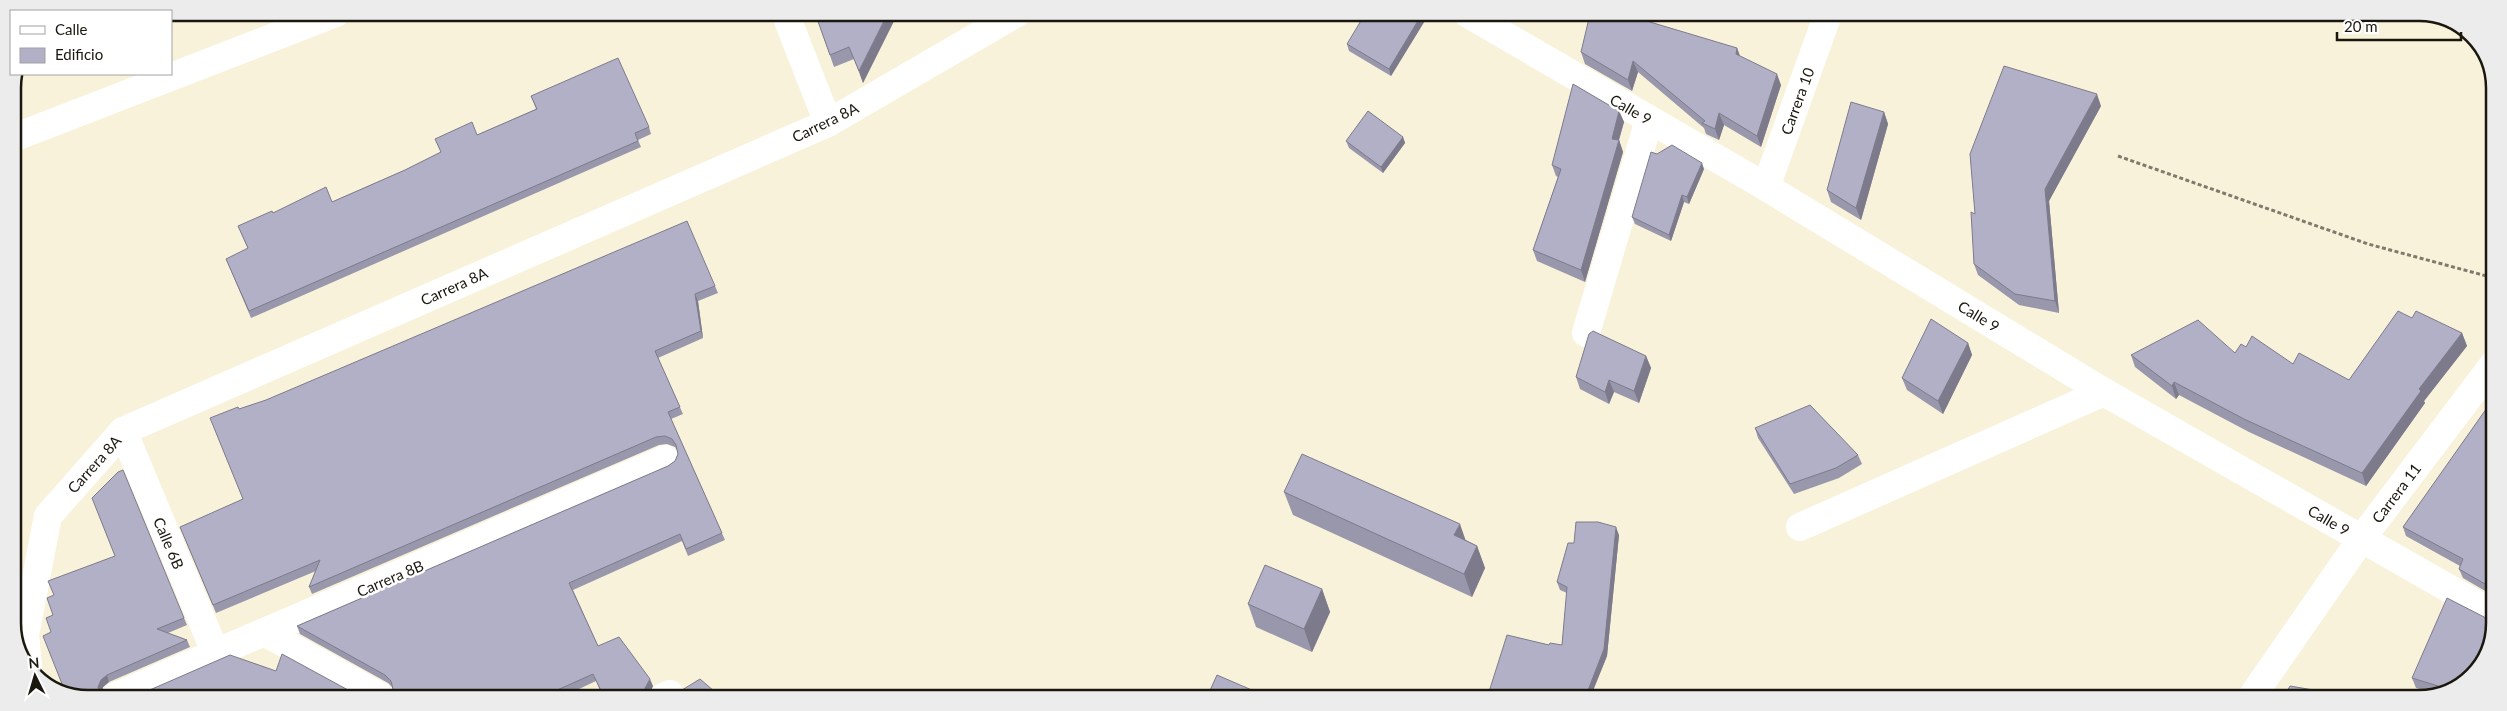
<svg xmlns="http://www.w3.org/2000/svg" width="2507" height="711" font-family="Lato,sans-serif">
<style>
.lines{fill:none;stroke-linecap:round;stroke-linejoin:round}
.path{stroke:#7f7a6b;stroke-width:3;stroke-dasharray:4 2.5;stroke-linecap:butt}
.minor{stroke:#fff;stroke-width:28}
.wall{fill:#9997ab}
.shaded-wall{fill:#7d7b8b}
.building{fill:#b2b0c7;stroke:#7d7b8b}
.labels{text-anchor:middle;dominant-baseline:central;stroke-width:5;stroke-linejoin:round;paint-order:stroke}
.street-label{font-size:15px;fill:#19170e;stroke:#fff}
.rim{fill:none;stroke:#19170e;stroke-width:2.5}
</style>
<rect width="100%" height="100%" fill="#f9f2db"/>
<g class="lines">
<!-- path -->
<path class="path" d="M2118 156 2368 244 2494 278"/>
<!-- minor -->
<g class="minor">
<path d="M785 13 828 123"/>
<path d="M1468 14 1766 187 2104 392 2492 613"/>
<path d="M13 138 336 13"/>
<path d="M1766 187 1828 14"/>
<path d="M1586 333 1649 120"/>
<path d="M123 431 216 654"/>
<path d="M1800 527 2104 392"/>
<path d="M264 632 380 696"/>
<path d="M28 665 25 635 48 516 123 431 828 123 1017 13"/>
<path d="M116 696 665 459"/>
<path d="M663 697 670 694"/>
<path d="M2251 698 2362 538 2493 365"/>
</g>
</g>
<!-- wall -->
<g class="wall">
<path d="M815 13H898L863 83 854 59 834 67Z"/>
<path d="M1429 14 1391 76 1349 51 1347 44Z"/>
<path d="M1737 48 1740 56 1781 85 1761 147 1724 125 1719 140 1706 134 1704 128 1638 72 1632 91 1585 64 1581 52Z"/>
<path d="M531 96 649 127 651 134 638 140 641 147 251 318 226 259 248 249 238 226 273 213 332 202 405 170 441 152 435 139 477 135 536 109Z"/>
<path d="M2101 106 2049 201 2059 313 2019 305 1978 275 1974 264 1975 214Z"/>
<path d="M1619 111 1624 122 1619 140 1623 152 1585 282 1537 261 1533 250 1558 177 1556 176 1552 165Z"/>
<path d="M1884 112 1888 124 1861 220 1831 202 1827 190Z"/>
<path d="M1403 137 1405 143 1383 173 1349 148 1346 141Z"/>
<path d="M1704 169 1689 204 1684 202 1671 241 1635 224 1632 217Z"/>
<path d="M715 286 718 293 698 301 703 338 658 358 683 414 671 419 725 540 688 556 682 541 573 590 598 646 653 686 648 697H603L596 681 562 697 391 696 393 689 392 687 388 683 300 634 297 626 668 466 675 461 678 454 677 450 675 447 667 444 659 445 312 594 309 587 316 571 216 613 183 534 243 499 239 409Z"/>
<path d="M2412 318 2462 333 2467 346 2424 401 2425 403 2366 486 2249 432 2179 395 2176 399 2135 367 2131 355 2235 353 2246 347 2293 364 2349 380Z"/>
<path d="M1968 343 1972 355 1943 414 1907 390 1902 378Z"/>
<path d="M1646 356 1651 368 1639 403 1614 392 1609 404 1580 389 1576 377Z"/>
<path d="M2493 405 2492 595 2463 578 2459 569 2460 566 2406 536 2403 527Z"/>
<path d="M1755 428 1858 455 1862 464 1839 478 1794 494 1758 438Z"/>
<path d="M1284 492 1466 540 1477 546 1485 568 1472 597 1293 515Z"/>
<path d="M1619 535 1607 656 1590 698H1487L1549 645H1562L1567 593 1560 590 1557 582 1574 543Z"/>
<path d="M1322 589 1330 612 1312 652 1256 627 1248 604Z"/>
<path d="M184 618 187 625 168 633 187 640 190 647 109 682 103 687 100 695 43 636Z"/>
<path d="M2488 619 2465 683 2434 693 2416 688 2412 678Z"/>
</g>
<!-- shaded-wall -->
<g class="shaded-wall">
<path d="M888 13H898L863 83 859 71Z"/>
<path d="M1422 14H1429L1391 76 1389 69Z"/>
<path d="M1737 48 1741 59 1736 54Z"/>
<path d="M1633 61 1638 72 1632 91 1628 80Z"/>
<path d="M1777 74 1781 85 1761 147 1757 136Z"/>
<path d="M2097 94 2101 106 2049 201 2059 313 2055 301 2045 189Z"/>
<path d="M1619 111 1624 122 1616 150 1612 139Z"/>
<path d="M1884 112 1888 124 1861 220 1856 208Z"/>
<path d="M1719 113 1724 125 1719 140 1715 129Z"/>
<path d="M1403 137 1405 143 1383 173 1381 167Z"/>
<path d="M1619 140 1623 152 1585 282 1581 270Z"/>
<path d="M1702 163 1704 169 1689 204 1687 197Z"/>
<path d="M1682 195 1684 202 1671 241 1669 235Z"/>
<path d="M695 294 698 301 703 338 701 331Z"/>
<path d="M2462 333 2467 346 2424 401 2425 403 2366 486 2362 473 2419 389Z"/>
<path d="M1968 343 1972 355 1943 414 1938 401Z"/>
<path d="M1646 356 1651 368 1639 403 1634 391Z"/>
<path d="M1609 380 1614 392 1609 404 1605 392Z"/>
<path d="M2174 382 2179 395 2176 399 2172 386Z"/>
<path d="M1460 524 1468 547 1454 535Z"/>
<path d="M1616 527 1619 535 1607 656 1590 698H1585Z"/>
<path d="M1477 546 1485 568 1472 597 1464 574Z"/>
<path d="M1322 589 1330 612 1312 652 1304 629Z"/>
<path d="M107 675 109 682 103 687 101 696H100L98 687 101 680Z"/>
<path d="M650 679 653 686 648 697H646L645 688Z"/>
</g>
<!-- building -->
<g class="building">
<path d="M815 13H888L859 71 849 47 830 55Z"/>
<path d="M1365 14H1422L1389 69 1347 44Z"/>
<path d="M1590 14H1623L1630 16 1737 48 1736 54 1777 74 1757 136 1719 113 1715 129 1702 123 1705 121 1633 61 1628 80 1581 52Z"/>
<path d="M618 58 649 127 635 133 638 141 249 311 226 259 248 248 238 226 272 211 273 213 326 187 332 202 405 170 441 152 435 139 472 122 477 135 537 109 531 96Z"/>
<path d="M2004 66 2097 94 2045 189 2055 301 2015 294 1974 264 1971 212 1975 214 1970 154Z"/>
<path d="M1573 84 1619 111 1612 139 1619 140 1581 270 1533 250 1561 169 1552 165Z"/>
<path d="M1851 102 1884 112 1856 208 1827 190Z"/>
<path d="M1368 111 1403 137 1381 167 1346 141Z"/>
<path d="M1672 145 1702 163 1687 197 1682 195 1669 235 1632 217 1651 152 1657 154Z"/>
<path d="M687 221 715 286 695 294 701 331 655 351 680 407 668 412 722 533 686 549 680 534 569 583 598 646 619 637 650 679 645 688 647 697H604L593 674 544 696H391L393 689 391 681 385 675 297 626 668 466 675 461 678 454 676 445 672 439 665 436 656 437 309 587 320 560 213 605 180 527 243 499 210 418 238 407 239 409 266 400Z"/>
<path d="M2398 311 2412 318 2416 311 2462 333 2419 389 2421 391 2362 473 2244 419 2174 382 2172 386 2131 355 2198 320 2235 353 2241 344 2246 347 2252 336 2293 364 2299 353 2349 380Z"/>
<path d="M1931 319 1968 343 1938 401 1902 378Z"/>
<path d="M1593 331 1646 356 1634 391 1609 380 1605 392 1576 377 1589 334Z"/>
<path d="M1810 405 1858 455 1836 468 1790 484 1755 428Z"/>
<path d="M2489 405H2493L2492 588 2459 569 2463 559 2403 527Z"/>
<path d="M1302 454 1460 524 1454 535 1477 546 1464 574 1284 492Z"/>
<path d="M123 470 184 618 157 629 187 640 107 675 101 680 98 687 100 696H69L66 694 43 636 51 632 46 618 53 615 47 598 54 595 48 581 115 556 92 498 118 472Z"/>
<path d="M1576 522H1598L1616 527 1604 649 1585 698H1487L1507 635 1549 645 1550 643 1562 645 1567 587 1557 582 1568 543H1574Z"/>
<path d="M1265 565 1322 589 1304 629 1248 604Z"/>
<path d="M2447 598 2488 619 2492 618V642L2465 683 2448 689 2412 678Z"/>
<path d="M282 654 359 696H136L230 655 276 671Z"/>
<path d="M1217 675 1268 697H1207Z"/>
<path d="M700 679 721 697H679L682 690Z"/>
<path d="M2290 686 2360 698H2283Z"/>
<path d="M2385 696V698H2363Z"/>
</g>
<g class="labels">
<!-- street labels -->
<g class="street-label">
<text transform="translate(1797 101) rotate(-70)">Carrera 10</text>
<text transform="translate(1631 109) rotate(30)">Calle 9</text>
<text transform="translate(825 122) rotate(-26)">Carrera 8A</text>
<text transform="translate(454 286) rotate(-24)">Carrera 8A</text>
<text transform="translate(1979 316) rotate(31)">Calle 9</text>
<text transform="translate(94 464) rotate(-48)">Carrera 8A</text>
<text transform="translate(2396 493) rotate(-53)">Carrera 11</text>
<text transform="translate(2329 520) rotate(30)">Calle 9</text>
<text transform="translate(169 543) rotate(67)">Calle 6B</text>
<text transform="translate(390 578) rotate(-23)">Carrera 8B</text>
</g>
</g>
<!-- crop -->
<path d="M0 0H2507V711H0ZM88 21H2419A67 67 0 0 1 2486 88V623A67 67 0 0 1 2419 690H88A67 67 0 0 1 21 623V88A67 67 0 0 1 88 21Z" fill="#edecec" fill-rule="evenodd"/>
<path class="rim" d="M88 21H2419A67 67 0 0 1 2486 88V623A67 67 0 0 1 2419 690H88A67 67 0 0 1 21 623V88A67 67 0 0 1 88 21Z"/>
<!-- legend -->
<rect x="10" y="10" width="162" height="65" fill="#ffffff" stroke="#a3a29f"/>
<rect x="20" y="26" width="25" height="8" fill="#ffffff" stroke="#a3a29f"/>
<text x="55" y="35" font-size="15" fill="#19170e">Calle</text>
<rect x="20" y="48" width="25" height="15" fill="#b2b0c7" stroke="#a3a29f"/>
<text x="55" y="60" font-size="15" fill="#19170e">Edificio</text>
<!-- north arrow -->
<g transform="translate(35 676) rotate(355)" stroke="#ffffff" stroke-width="4" paint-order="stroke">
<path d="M0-4L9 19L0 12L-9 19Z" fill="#19170e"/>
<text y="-8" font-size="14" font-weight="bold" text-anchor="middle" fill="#19170e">N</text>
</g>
<!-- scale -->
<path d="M2337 32v8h124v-8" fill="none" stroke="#19170e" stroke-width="2.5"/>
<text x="2344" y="32" font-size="15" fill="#19170e" stroke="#ffffff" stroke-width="4" paint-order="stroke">20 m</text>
</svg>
